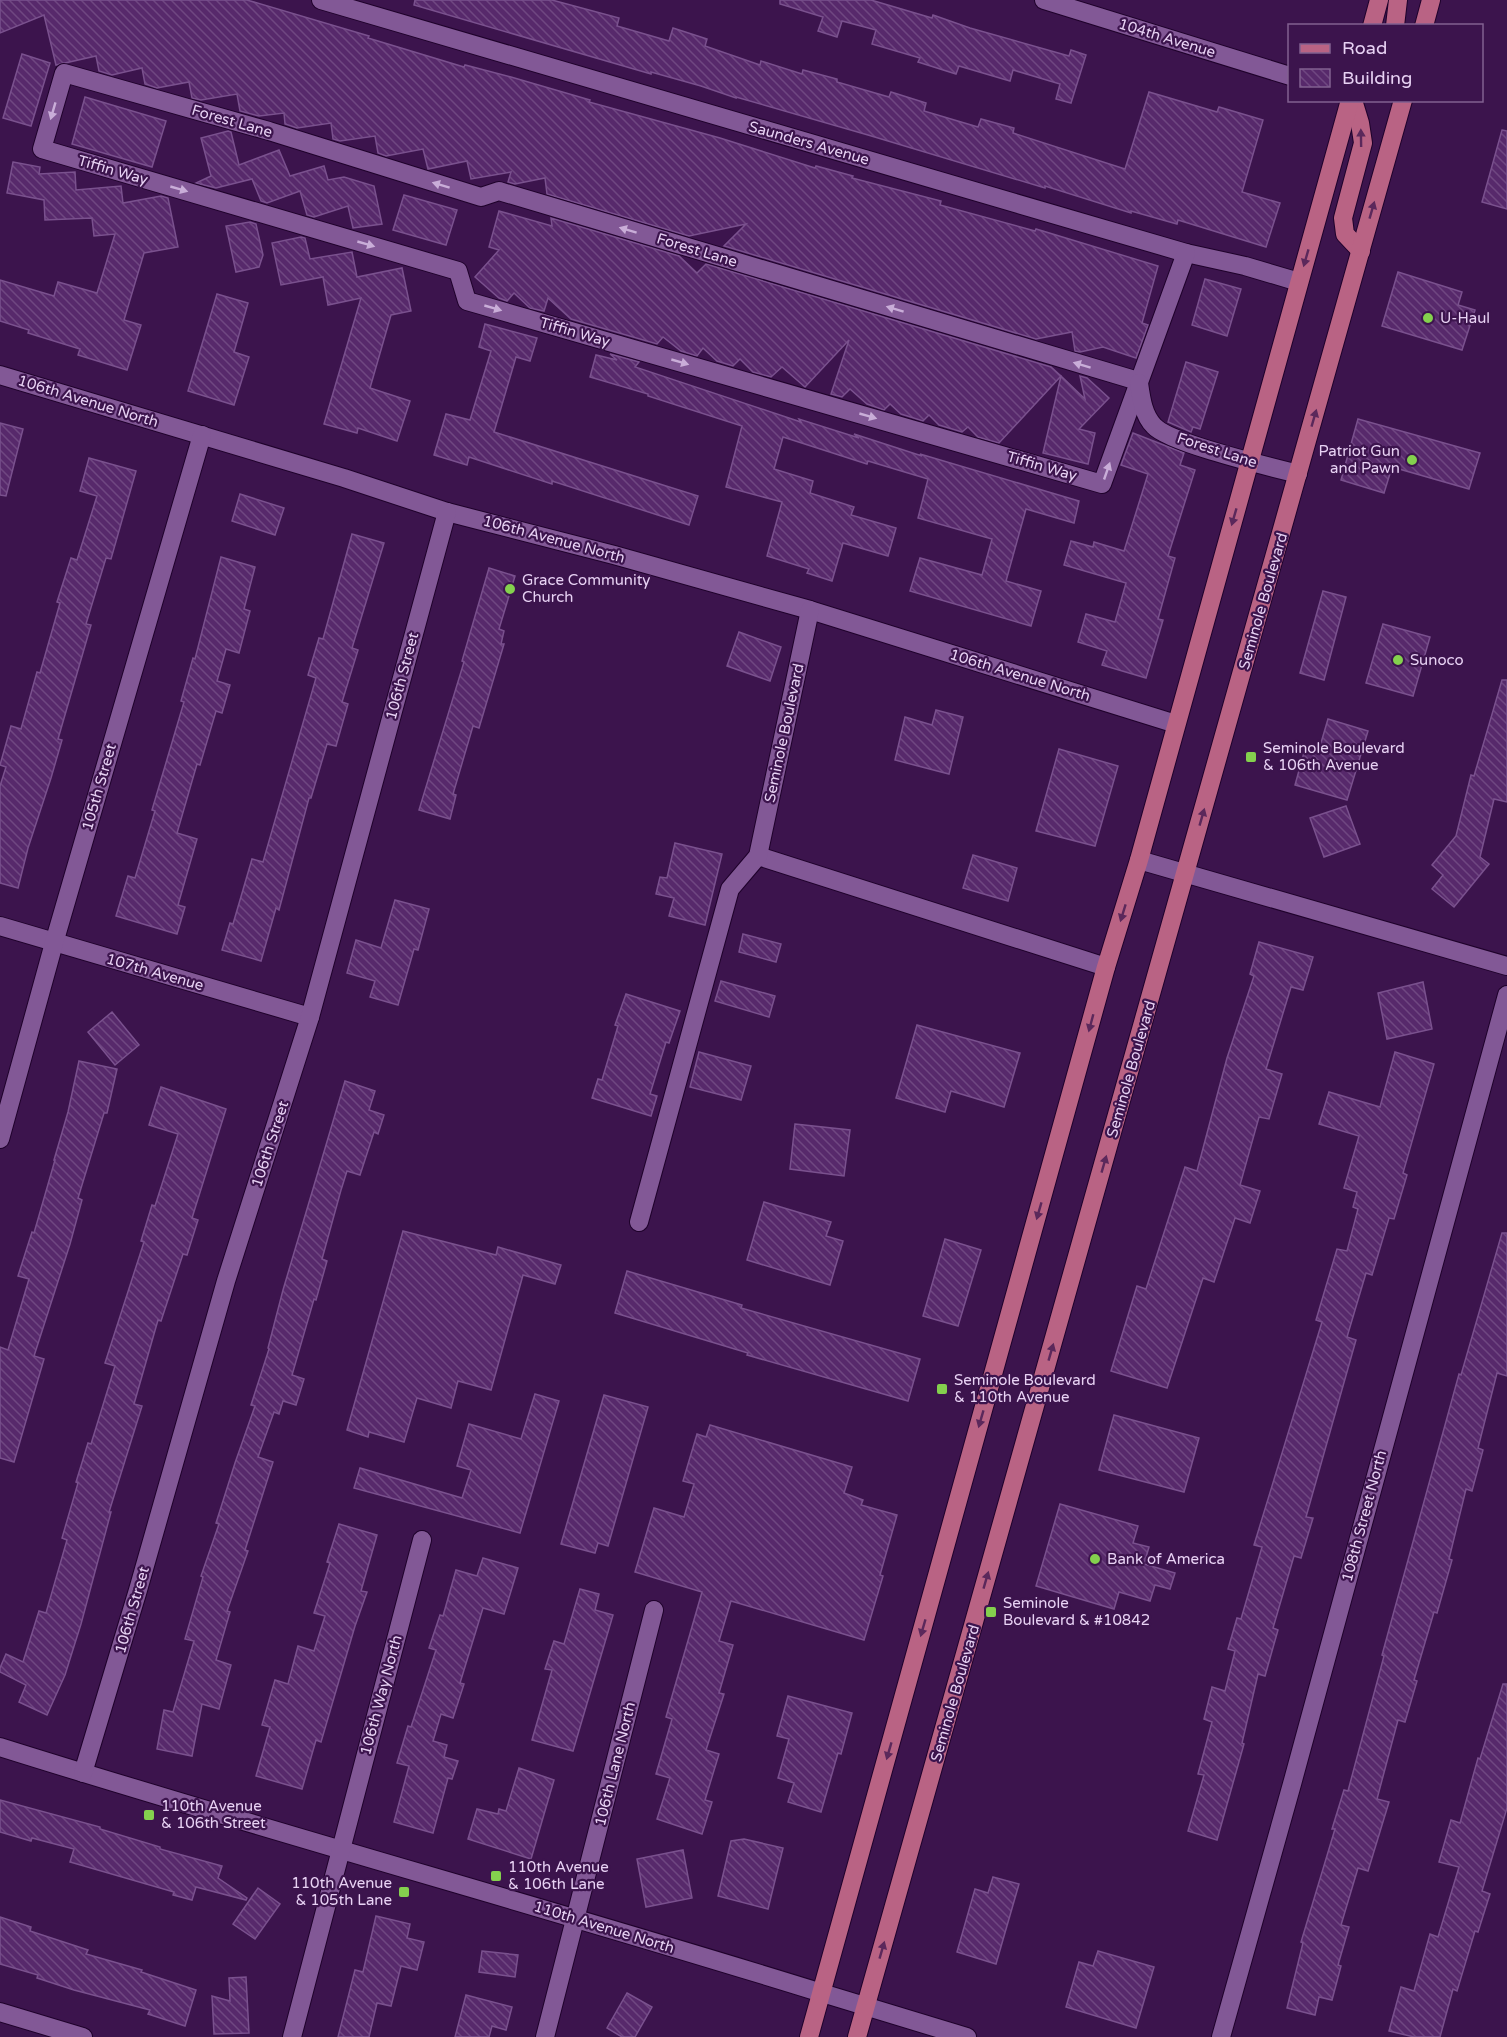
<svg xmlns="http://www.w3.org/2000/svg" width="1507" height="2037" font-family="'Varela Round',sans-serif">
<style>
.building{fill:url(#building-back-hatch);stroke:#7a518e;stroke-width:1.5}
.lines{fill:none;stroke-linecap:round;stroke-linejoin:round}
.street-casing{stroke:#1f022b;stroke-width:20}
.secondary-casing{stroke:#1f022b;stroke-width:20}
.primary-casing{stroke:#1f022b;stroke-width:20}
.street{stroke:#825896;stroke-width:18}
.secondary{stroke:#825896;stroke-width:18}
.primary{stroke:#b96384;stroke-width:18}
.oneway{fill:#c9add8}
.oneway2{fill:#5b285b}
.poi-dot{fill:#84d04e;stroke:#3c144d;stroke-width:2}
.labels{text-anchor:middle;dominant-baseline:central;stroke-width:4.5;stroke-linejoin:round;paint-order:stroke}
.street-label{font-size:15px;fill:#e8d2f4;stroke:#3c144d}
.poi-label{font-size:15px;fill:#e8d2f4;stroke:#3c144d;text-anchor:start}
</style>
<defs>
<pattern id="building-back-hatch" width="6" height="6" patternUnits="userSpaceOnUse" patternTransform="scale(1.5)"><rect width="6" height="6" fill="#57296b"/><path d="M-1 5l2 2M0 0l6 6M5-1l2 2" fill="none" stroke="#6f4781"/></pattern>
</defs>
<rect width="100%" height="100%" fill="#3c144d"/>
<!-- building -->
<g class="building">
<path d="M0 0H247L369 36 368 38 464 67 465 65 511 77 590 100 589 102 720 138 815 168 816 166 853 176 852 178 941 201 940 205 1035 231 1036 229 1158 266 1142 323 1148 325 1136 358 1103 347 1080 352 1075 351 1072 332 1036 339 724 246 746 224 689 236 547 194 545 178 515 184 508 182 511 172 471 179 467 161 428 169 423 149 386 156 378 153 375 136 340 141 333 139 331 123 297 128 285 124 284 113 259 116 240 111 237 94 201 100 192 98 189 82 157 88 145 84 142 68 112 75 99 71 96 56 56 65 44 15 0 33Z"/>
<path d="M415 0H552L619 18 617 26 669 41 673 28 707 39 705 46 760 65 761 61 802 74 803 70 837 79V82L889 97 891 92 926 103 924 111 978 127 981 119 1014 128 1013 133 1125 169 1149 92 1217 112 1219 107 1263 120 1242 192 1280 203 1266 247 1178 220 1177 224 1131 211V213L1045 186V188L868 135 736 97V98L701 86 651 72V74L414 5Z"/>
<path d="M780 0H871L932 18 933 15 970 28 1069 56 1071 50 1086 55 1071 103 1056 99 1060 84 1013 70 1010 81 959 66 956 74 918 62 920 58 872 44 876 30 842 21 837 37 818 31 823 17 780 4Z"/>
<path d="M22 54 50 63 31 126 3 118Z"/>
<path d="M85 97 166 121 152 167 72 144Z"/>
<path d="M1502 130 1507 131V209L1482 202Z"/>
<path d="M228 131 231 132 239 165 279 150 290 176 324 166 328 180 344 177 374 186 382 224 353 228 348 206 314 217 307 215 300 191 267 203 261 201 252 179 216 188 196 183 211 176 201 138Z"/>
<path d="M13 162 40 167 39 174 75 172 76 190 121 186 123 203 161 196 168 198 178 247 144 253 124 320 141 325 127 370 78 355 80 349 28 333 29 330 0 321V280L54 296 58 282 97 293 115 234 94 236 92 218 45 220 44 200 7 193Z"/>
<path d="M404 195 457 210 446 245 393 230Z"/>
<path d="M499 211 552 226 551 218 679 256 697 273 706 264 1051 367 1061 376 999 443 978 437 968 427 962 432 939 425 929 415 923 421 901 414 890 404 884 410 867 404 850 389 842 397 831 394 849 340 805 387 782 367 771 377 753 372 740 359 733 366 717 361 703 348 697 356 681 351 663 337 657 344 571 319 548 298 544 311 530 308 514 293 507 301 499 298 475 277 499 250 489 247Z"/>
<path d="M250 222 256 224 263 255 259 267 236 272 226 226Z"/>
<path d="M301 237 305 238 310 259 352 252 357 277 402 268 411 311 391 315 370 388 410 401 397 441 358 428 357 433 324 424 361 298 328 305 323 277 281 285 272 243Z"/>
<path d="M1398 272 1462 292 1458 305 1475 310 1462 350 1382 326Z"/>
<path d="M1205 279 1241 289 1227 336 1192 325Z"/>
<path d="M217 294 248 303 234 352 249 357 234 405 188 391Z"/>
<path d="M485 324 537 338 530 361 516 357 494 432 698 496 689 525 552 481V484L469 457 467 465 434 455 446 414 470 420 491 351 479 347Z"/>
<path d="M610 354 639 362 635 367 801 422 799 419 859 438 854 434 922 456 920 454 1079 501 1074 523 1026 509 1006 581 1041 591 1031 626 910 591 920 558 982 575 992 539 918 518 928 479 868 461 867 464 783 437 774 469 813 481 810 493 854 507 851 515 896 528 888 556 843 543 832 581 807 573 809 569 767 556 782 502 726 487 742 426 648 396V394L590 377 596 355 617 360Z"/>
<path d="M1186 362 1218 372 1200 429 1193 427 1191 432 1168 422Z"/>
<path d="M1061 376 1085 399 1080 376 1087 378 1109 398 1079 429 1095 433 1088 464 1043 453Z"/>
<path d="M1358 419 1480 453 1469 489 1392 467 1384 493 1341 480Z"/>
<path d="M0 423 23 429 6 496 0 495Z"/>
<path d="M1133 433 1184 453 1180 465 1195 470 1168 556 1175 558 1158 619 1163 620 1146 678 1102 665 1107 651 1078 642 1086 614 1115 622 1126 583 1064 565 1071 541 1093 547 1094 542 1124 551 1148 474 1121 465Z"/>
<path d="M89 458 136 471 111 559 106 558 86 624 91 625 58 739 62 740 51 778 28 848 18 888 0 883V786L6 767 0 765 11 726 21 729 37 672 40 673 60 603 57 602 71 558 77 560 97 496 80 491Z"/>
<path d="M240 494 284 508 275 535 232 521Z"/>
<path d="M352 534 384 543 352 648 358 650 342 702 348 704 336 746 327 744 311 798H309L279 910 276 908 261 961 222 950 230 923 233 924 252 859 263 862 316 678 308 675 319 638 323 639Z"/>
<path d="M221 557 255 567 244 609 250 611 239 653 226 649 217 681 230 685 222 713 216 711 200 765 197 764 177 833 197 839 178 905 185 907 177 934 116 916 128 876 135 878 155 811 152 810 184 702 181 701 193 658 195 659Z"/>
<path d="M489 568 515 576 499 629 504 631 501 644H504L479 728 473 726 453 794 456 795 450 819 419 810 464 662 462 661Z"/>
<path d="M1323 591 1346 597 1324 680 1300 673Z"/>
<path d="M1383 624 1430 637 1413 696 1366 683Z"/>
<path d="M739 632 781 647 770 681 727 666Z"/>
<path d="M1502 680H1507V802L1494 799 1480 857 1489 864 1454 907 1432 889 1443 875 1432 865 1456 836 1471 775 1474 776Z"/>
<path d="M936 710 963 717 949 774 895 760 905 717 932 725Z"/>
<path d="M1328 719 1368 731 1347 800 1295 785 1305 749 1318 753Z"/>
<path d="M1059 749 1118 766 1095 846 1036 831Z"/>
<path d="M1346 806 1360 844 1324 857 1310 818Z"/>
<path d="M675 843 722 854 705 925 669 916 674 898 656 894 660 877 667 878Z"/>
<path d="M973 855 1017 868 1008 901 963 888Z"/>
<path d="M395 900 429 909 418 950 414 949 398 1005 370 997 375 981 347 973 356 940 381 948Z"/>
<path d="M743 934 781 944 776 962 739 952Z"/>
<path d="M1259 942 1313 957 1303 990 1291 987 1266 1069 1282 1074 1269 1119 1259 1117 1240 1185 1260 1191 1250 1223 1235 1218 1214 1282 1203 1278 1167 1388 1111 1371 1137 1286 1146 1289 1185 1167 1197 1171 1227 1058 1254 976 1250 974Z"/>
<path d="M721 981 775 996 769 1017 715 1001Z"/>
<path d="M1423 982 1432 1029 1387 1039 1378 993Z"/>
<path d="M626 994 680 1011 669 1043 666 1042 650 1094 657 1096 651 1116 592 1098 598 1079 602 1080 618 1026 615 1025Z"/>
<path d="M112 1012 139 1045 115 1065 88 1032Z"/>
<path d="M917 1025 1020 1053 1004 1107 951 1091 945 1112 896 1098Z"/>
<path d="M699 1052 751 1066 741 1100 690 1087Z"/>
<path d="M1395 1052 1434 1064 1403 1173 1407 1175 1394 1219 1389 1218 1372 1275 1366 1273 1347 1337 1356 1340 1306 1517 1313 1518 1301 1558 1294 1556 1273 1628 1278 1630 1265 1676 1258 1674 1242 1743 1244 1744 1217 1840 1188 1831 1204 1775 1198 1774 1212 1722 1204 1719 1212 1687 1225 1691 1235 1651 1228 1649 1237 1618 1241 1619 1262 1547 1254 1545 1322 1322 1316 1320 1337 1249 1347 1251 1358 1209 1353 1207 1357 1192 1344 1188 1359 1136 1319 1124 1329 1092 1380 1107Z"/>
<path d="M79 1061 117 1069 107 1113H104L78 1198 82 1200 70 1244 34 1356 44 1359 14 1462 0 1458V1347L8 1350 29 1279 18 1276 32 1232 34 1233 55 1160H54L68 1112Z"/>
<path d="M345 1081 375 1091 369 1110 384 1115 378 1134 374 1132 360 1175 347 1171 341 1190 322 1259 327 1261 316 1300 314 1299 292 1375 304 1379 296 1405 283 1401 279 1414 274 1412 258 1457 273 1462 245 1550 248 1551 227 1611 230 1612 216 1660 231 1665 219 1709 202 1704 192 1756 157 1749 164 1710 173 1712 194 1641 185 1639 203 1577 201 1576 219 1524 216 1523 235 1463 255 1406 251 1405 269 1349 268 1348 283 1290Z"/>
<path d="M161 1087 226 1109 192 1218 198 1220 187 1255 183 1254 161 1321 158 1320 134 1404 142 1406 109 1512H111L81 1624 65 1675 47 1715 19 1702 26 1685 0 1672V1668L6 1654 23 1662 39 1611 46 1613 67 1540 62 1538 78 1483 76 1482 88 1443 91 1444 115 1366 105 1363 144 1242 141 1241 152 1205 155 1206 178 1134 149 1125Z"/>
<path d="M795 1124 850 1130 844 1176 790 1169Z"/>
<path d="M764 1202 831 1222 826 1236 843 1241 830 1285 747 1260Z"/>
<path d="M403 1231 496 1255 498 1247 561 1265 555 1284 523 1275 491 1390 458 1381 451 1408 417 1398 404 1442 369 1432 368 1437 347 1430Z"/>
<path d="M1502 1233H1507V1376L1497 1373 1478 1448 1483 1450 1472 1491 1466 1489 1449 1559 1452 1560 1437 1613 1434 1612 1414 1680 1417 1681 1405 1722 1398 1720 1377 1799 1389 1802 1368 1871 1358 1868 1341 1925 1349 1927 1338 1965 1341 1966 1332 2000 1319 1997 1315 2015 1287 2008 1303 1943 1301 1942 1335 1829H1332L1344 1790 1348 1791 1384 1656 1382 1655 1459 1374 1461 1375Z"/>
<path d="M945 1239 981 1250 958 1326 923 1316Z"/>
<path d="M627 1271 742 1305 741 1308 920 1359 908 1401 747 1355 748 1353 615 1313Z"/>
<path d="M535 1394 559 1401 520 1533 354 1488 360 1468 462 1498 471 1470 457 1466 469 1424 521 1439Z"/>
<path d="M604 1395 648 1407 608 1546 598 1543 595 1553 561 1544Z"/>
<path d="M1114 1415 1199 1438 1184 1492 1099 1470Z"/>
<path d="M710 1425 852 1467 844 1493 863 1500 861 1505 897 1515 880 1575 883 1576 864 1640 731 1601 719 1641 733 1645 719 1693 724 1694 706 1750 719 1754 705 1800 712 1802 702 1834 657 1819 670 1778 656 1774 672 1719 666 1717 702 1592 635 1572 654 1508 684 1517 694 1484 683 1481 697 1434 706 1437Z"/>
<path d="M1060 1504 1138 1526 1133 1543 1149 1547 1144 1564 1175 1573 1170 1589 1155 1585 1150 1601 1119 1592 1114 1609 1036 1586Z"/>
<path d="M339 1524 377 1535 361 1591 367 1592 355 1626 321 1742 316 1740 302 1789 256 1776 270 1727 262 1725 275 1680 288 1684 298 1646 314 1651 325 1616 314 1613 330 1563 327 1562Z"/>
<path d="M483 1558 518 1568 504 1614 483 1608 460 1683 464 1684 453 1718 441 1714 433 1741 447 1745 444 1757 458 1761 452 1779 448 1778 433 1833 394 1822 409 1766 397 1763 408 1726 411 1727 436 1650 429 1648 440 1615 443 1616 456 1570 477 1576Z"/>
<path d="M580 1589 599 1594 595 1610 613 1615 573 1751 532 1740 552 1670 545 1669 554 1641 564 1644Z"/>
<path d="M1503 1684H1507V1808L1482 1891 1490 1894 1478 1932 1475 1931 1457 1991 1453 1989 1440 2037H1414L1389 2031 1401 1987 1414 1991 1430 1934 1438 1937 1459 1867 1439 1862 1451 1820 1460 1823 1478 1758 1480 1759Z"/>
<path d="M788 1696 852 1713 841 1754 838 1753 821 1812 788 1802 794 1783 778 1778 789 1739 777 1736Z"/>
<path d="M519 1768 554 1780 531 1859 468 1839 477 1809 498 1814 499 1809 506 1811Z"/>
<path d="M0 1800 100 1827V1829L160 1847V1849L222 1866 218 1878 247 1898 246 1900 196 1887 192 1900 173 1895 174 1892 70 1862 74 1849 32 1838 31 1841 0 1832Z"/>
<path d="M744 1839 783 1848 768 1909 718 1896 731 1841Z"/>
<path d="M683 1850 692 1898 646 1907 637 1859Z"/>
<path d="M993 1877 1019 1884 996 1964 957 1952 975 1889 988 1893Z"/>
<path d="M258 1888 280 1904 255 1939 233 1924Z"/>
<path d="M376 1916 410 1924 407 1938 424 1942 417 1970 401 1966 391 2006 377 2003 369 2037H338L355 1970 363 1972Z"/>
<path d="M0 1917 31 1927 30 1931 88 1950 86 1954 142 1970 141 1972 196 1990 185 2026 148 2014 150 2010 74 1990 37 1978 38 1975 0 1964Z"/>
<path d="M482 1951 518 1955 515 1977 479 1972Z"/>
<path d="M1098 1951 1154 1967 1136 2028 1066 2007 1079 1962 1093 1966Z"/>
<path d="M246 1977 249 2033 214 2034 212 1996 230 2001 229 1978Z"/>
<path d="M627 1993 652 2007 635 2037H622L607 2028Z"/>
<path d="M466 1995 512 2007 506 2030 492 2026 489 2037H455Z"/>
</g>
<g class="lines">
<defs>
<g id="street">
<path d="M321 0 1186 253 1245 266 1299 282"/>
<path d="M1044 0 1290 76"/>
<path d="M0 375 344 478 447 512 614 555 810 610 1176 724"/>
<path d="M1138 381 499 191 481 197 269 131 64 73 42 149 458 271 467 301 1102 484 1186 253"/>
<path d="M1139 383C1141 397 1143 415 1154 426 1169 443 1271 467 1298 474"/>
<path d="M758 856 1106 967"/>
<path d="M1139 860 1507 966"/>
<path d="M0 926 310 1017"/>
<path d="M0 1139 54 943 202 435"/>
<path d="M639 1222 730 889 758 856 810 610"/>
<path d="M0 1747C273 1833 549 1908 822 1993"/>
<path d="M83 1773 138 1590 226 1281 310 1017 447 512"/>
<path d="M0 2012 83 2037"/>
<path d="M292 2037 422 1540"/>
<path d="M545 2037 654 1610"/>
<path d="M1221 2037 1292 1784 1507 995"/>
</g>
<path id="secondary" d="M822 1993 967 2037"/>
<g id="primary">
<path d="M1372 26 1379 0"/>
<path d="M1395 26 1398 0"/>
<path d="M1424 26 1431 0"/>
<path d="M1353 100 1360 123 1363 143 1343 218 1345 234 1361 251"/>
<path d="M809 2037 1106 967 1139 860 1350 100"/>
<path d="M857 2037 1403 100"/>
</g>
</defs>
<!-- street casing -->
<use href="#street" class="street-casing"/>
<!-- secondary casing -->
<use href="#secondary" class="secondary-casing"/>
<!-- primary casing -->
<use href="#primary" class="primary-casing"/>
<!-- street -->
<use href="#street" class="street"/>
<!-- secondary -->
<use href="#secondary" class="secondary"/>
<!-- primary -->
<use href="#primary" class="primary"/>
</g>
<!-- one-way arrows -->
<defs><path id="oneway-solid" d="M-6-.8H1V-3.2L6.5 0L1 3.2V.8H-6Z" transform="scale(1.5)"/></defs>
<g class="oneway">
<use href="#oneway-solid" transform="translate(53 111) rotate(106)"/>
<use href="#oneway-solid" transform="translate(441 185) rotate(-163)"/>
<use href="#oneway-solid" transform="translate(179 189) rotate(16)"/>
<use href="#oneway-solid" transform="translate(628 230) rotate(-163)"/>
<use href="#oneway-solid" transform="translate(366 244) rotate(16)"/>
<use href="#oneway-solid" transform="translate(493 308) rotate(16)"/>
<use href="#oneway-solid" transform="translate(895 309) rotate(-163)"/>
<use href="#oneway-solid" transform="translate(680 362) rotate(16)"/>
<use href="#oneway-solid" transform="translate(1082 365) rotate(-163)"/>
<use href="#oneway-solid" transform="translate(868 416) rotate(16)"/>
<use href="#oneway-solid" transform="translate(1107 471) rotate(-71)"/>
</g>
<g class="oneway2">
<use href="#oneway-solid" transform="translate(1361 138) rotate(-91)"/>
<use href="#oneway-solid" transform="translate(1372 210) rotate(-74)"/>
<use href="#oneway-solid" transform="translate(1306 258) rotate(106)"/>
<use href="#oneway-solid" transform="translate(1314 418) rotate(-74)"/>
<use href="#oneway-solid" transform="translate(1234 517) rotate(106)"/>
<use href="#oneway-solid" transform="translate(1202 817) rotate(-74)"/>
<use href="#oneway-solid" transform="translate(1123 913) rotate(107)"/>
<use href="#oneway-solid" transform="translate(1091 1023) rotate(105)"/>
<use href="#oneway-solid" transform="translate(1104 1164) rotate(-74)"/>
<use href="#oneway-solid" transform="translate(1039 1211) rotate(106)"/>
<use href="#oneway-solid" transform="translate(1051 1352) rotate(-74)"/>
<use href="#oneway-solid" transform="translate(981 1419) rotate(106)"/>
<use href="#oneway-solid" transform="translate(986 1580) rotate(-74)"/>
<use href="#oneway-solid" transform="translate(923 1628) rotate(106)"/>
<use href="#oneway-solid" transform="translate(889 1751) rotate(106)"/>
<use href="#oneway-solid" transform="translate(882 1950) rotate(-74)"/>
</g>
<!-- markers -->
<g class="poi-dot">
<circle cx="1428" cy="318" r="6"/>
<circle cx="1412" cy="460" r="6"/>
<circle cx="510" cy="589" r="6"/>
<circle cx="1398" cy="660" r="6"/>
<rect x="1245" y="751" width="12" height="12" rx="3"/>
<rect x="936" y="1383" width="12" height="12" rx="3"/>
<circle cx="1095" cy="1559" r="6"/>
<rect x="985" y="1606" width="12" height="12" rx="3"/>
<rect x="143" y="1809" width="12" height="12" rx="3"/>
<rect x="490" y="1870" width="12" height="12" rx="3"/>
<rect x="398" y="1886" width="12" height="12" rx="3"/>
</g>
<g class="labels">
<!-- street labels -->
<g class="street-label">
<text transform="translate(1167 38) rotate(17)">104th Avenue</text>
<text transform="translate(232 121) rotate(16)">Forest Lane</text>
<text transform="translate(809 143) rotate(16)">Saunders Avenue</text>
<text transform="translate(113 170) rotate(16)">Tiffin Way</text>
<text transform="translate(697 250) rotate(17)">Forest Lane</text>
<text transform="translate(575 332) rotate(16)">Tiffin Way</text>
<text transform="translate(88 401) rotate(17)">106th Avenue North</text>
<text transform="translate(1217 450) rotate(18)">Forest Lane</text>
<text transform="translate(1042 466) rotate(16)">Tiffin Way</text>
<text transform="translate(554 539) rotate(15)">106th Avenue North</text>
<text transform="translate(1263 601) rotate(-74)">Seminole Boulevard</text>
<text transform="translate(1020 675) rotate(17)">106th Avenue North</text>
<text transform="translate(402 676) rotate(-75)">106th Street</text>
<text transform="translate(784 733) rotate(-78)">Seminole Boulevard</text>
<text transform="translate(99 787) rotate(-74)">105th Street</text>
<text transform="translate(155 972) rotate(16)">107th Avenue</text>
<text transform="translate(1131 1069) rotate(-74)">Seminole Boulevard</text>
<text transform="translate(270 1144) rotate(-72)">106th Street</text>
<text transform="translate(1364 1516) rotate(-75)">108th Street North</text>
<text transform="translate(132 1610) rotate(-74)">106th Street</text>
<text transform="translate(955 1693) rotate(-74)">Seminole Boulevard</text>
<text transform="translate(381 1695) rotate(-75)">106th Way North</text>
<text transform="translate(615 1764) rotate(-76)">106th Lane North</text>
<text transform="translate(604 1927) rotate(17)">110th Avenue North</text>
</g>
<!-- poi labels -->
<g class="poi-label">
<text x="1440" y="318">U-Haul</text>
<text x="1400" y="451" text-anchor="end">Patriot Gun<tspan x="1400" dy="17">and Pawn</tspan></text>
<text x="522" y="580">Grace Community<tspan x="522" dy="17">Church</tspan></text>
<text x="1410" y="660">Sunoco</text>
<text x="1263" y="748">Seminole Boulevard<tspan x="1263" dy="17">&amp; 106th Avenue</tspan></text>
<text x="954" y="1380">Seminole Boulevard<tspan x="954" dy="17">&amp; 110th Avenue</tspan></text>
<text x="1107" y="1559">Bank of America</text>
<text x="1003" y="1603">Seminole<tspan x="1003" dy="17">Boulevard &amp; #10842</tspan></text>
<text x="161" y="1806">110th Avenue<tspan x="161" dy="17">&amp; 106th Street</tspan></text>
<text x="508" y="1867">110th Avenue<tspan x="508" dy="17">&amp; 106th Lane</tspan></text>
<text x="392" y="1883" text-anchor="end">110th Avenue<tspan x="392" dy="17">&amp; 105th Lane</tspan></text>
</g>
</g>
<!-- legend -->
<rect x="1288" y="24" width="195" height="78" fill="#3c144d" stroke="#816090" stroke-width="1.5"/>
<rect x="1300" y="44" width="30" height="9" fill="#b96384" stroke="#816090" stroke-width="1.5"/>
<text x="1342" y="54" font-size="18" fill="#e8d2f4">Road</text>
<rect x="1300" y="69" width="30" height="18" fill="url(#building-back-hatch)" stroke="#816090" stroke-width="1.5"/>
<text x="1342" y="84" font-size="18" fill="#e8d2f4">Building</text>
</svg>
